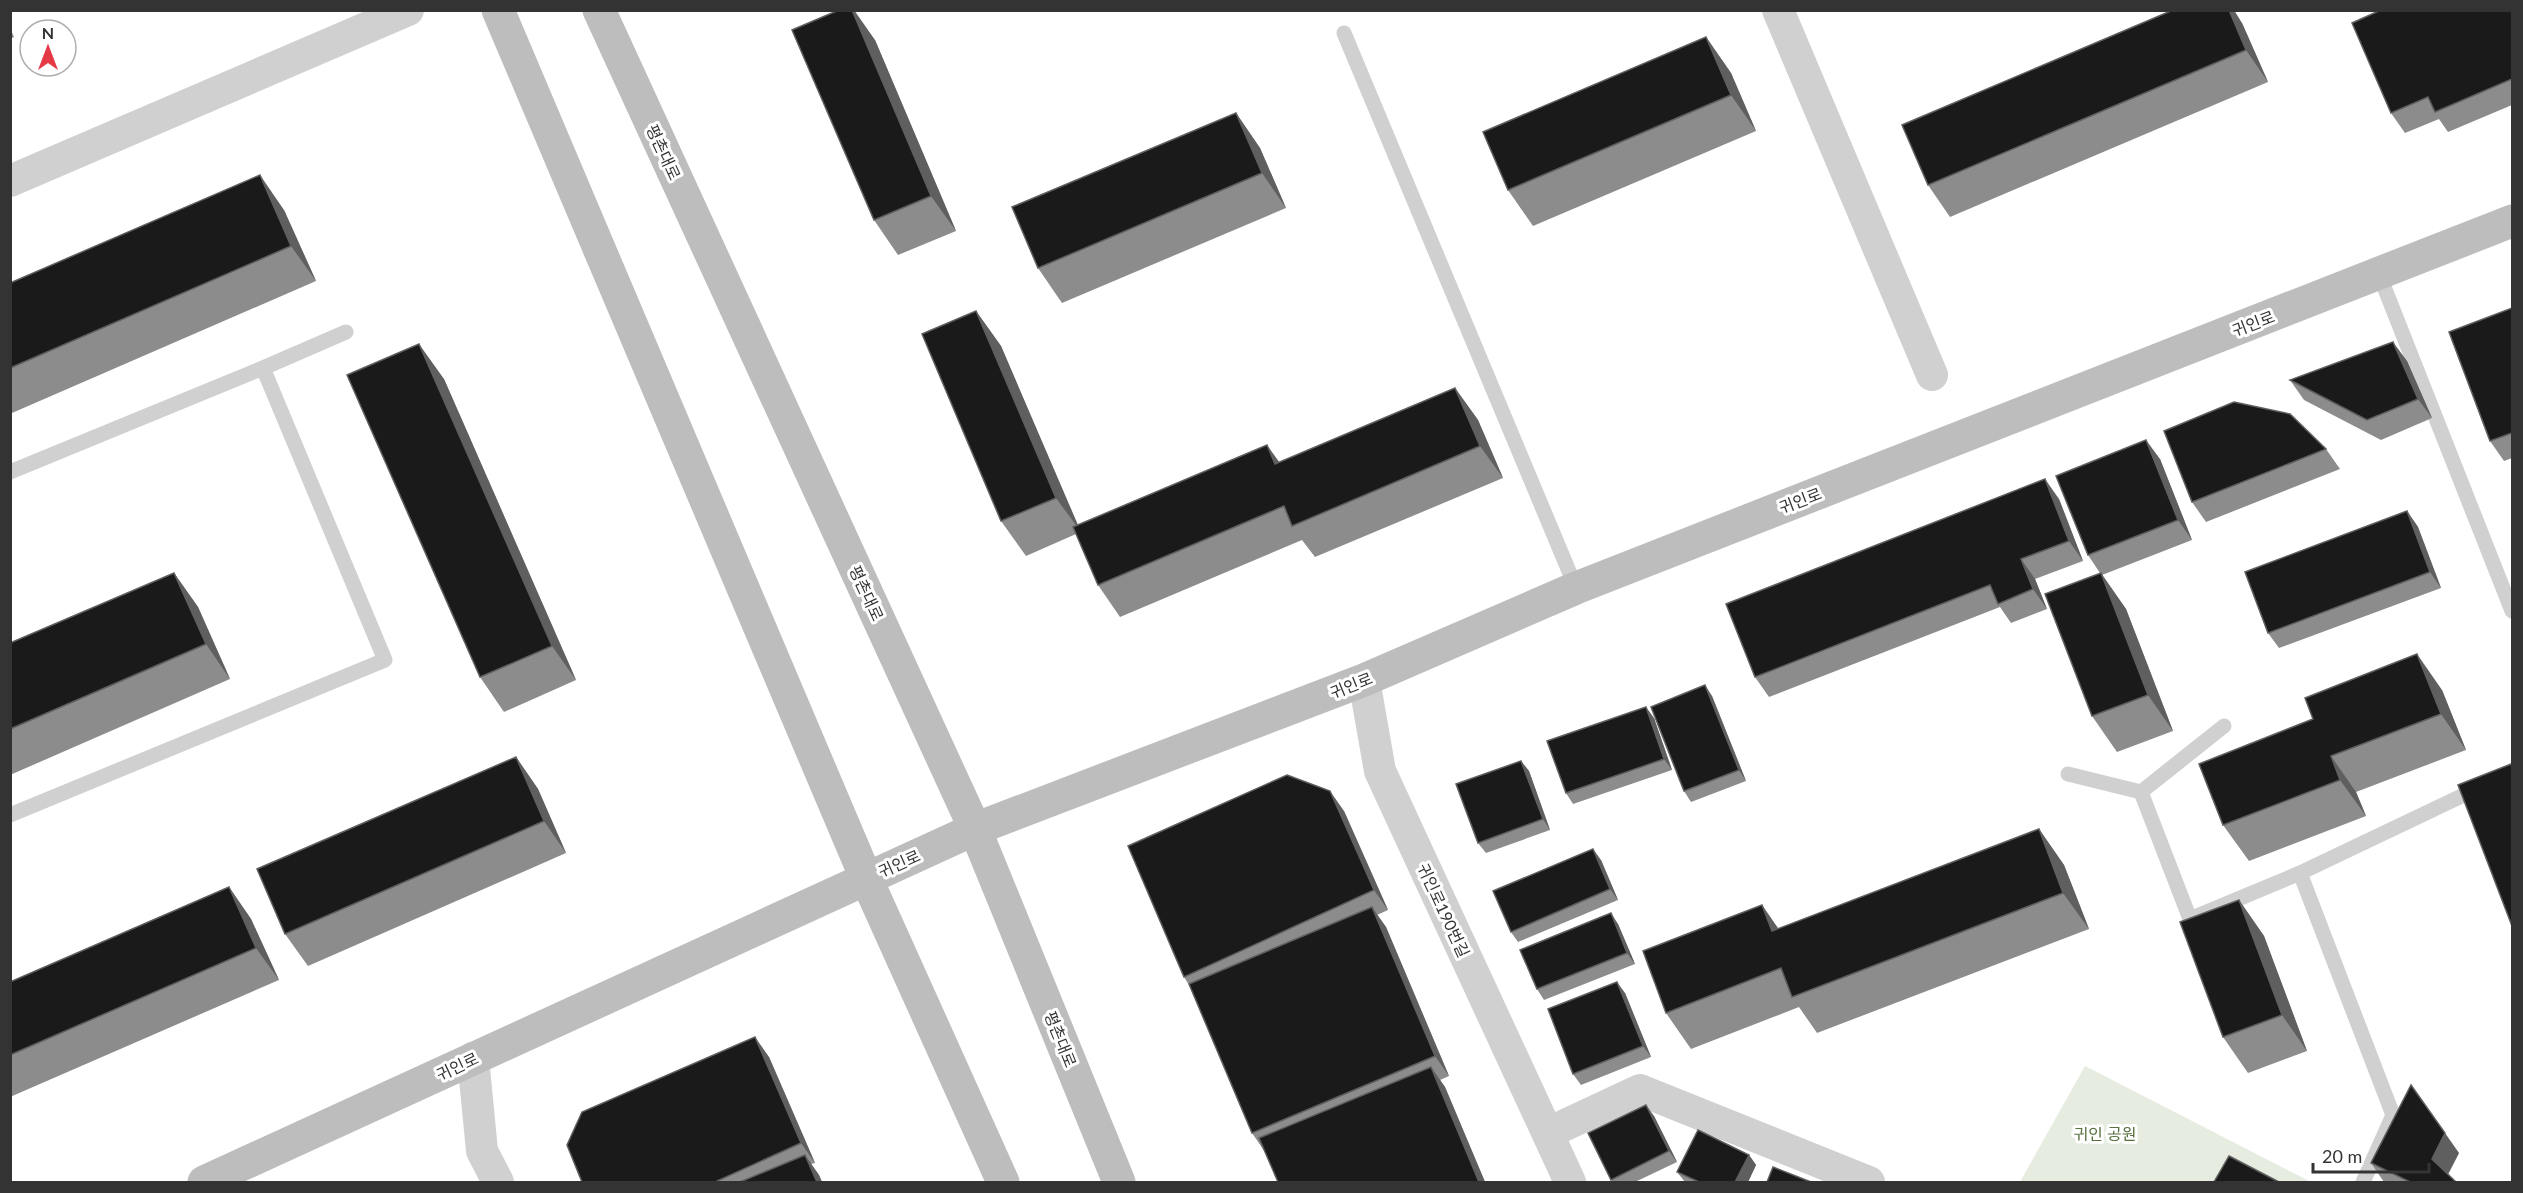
<svg xmlns="http://www.w3.org/2000/svg" width="2523" height="1193" font-family="Lato,'Noto Sans KR',sans-serif">
<style>
.green{fill:#e6ecdf}
.lines{fill:none;stroke-linecap:round;stroke-linejoin:round}
.lane{stroke:#d0d0d0;stroke-width:15}
.street{stroke:#d0d0d0;stroke-width:32}
.secondary{stroke:#bdbdbd;stroke-width:33}
.wall{fill:#8c8c8c}
.shaded-wall{fill:#5f5f5f}
.building{fill:#1a1a1a;stroke:#5f5f5f;stroke-width:1.5}
.labels{text-anchor:middle;dominant-baseline:central;stroke-width:6;stroke-linejoin:round;paint-order:stroke}
.street-label{font-size:16px;fill:#333;stroke:#fff}
.park-label{font-size:16px;fill:#56703f;stroke:#fff}
</style>
<rect width="100%" height="100%" fill="#fff"/>
<!-- green -->
<path class="green" d="M2085 1066 2311 1182H2020Z"/>
<g class="lines">
<!-- lane -->
<g class="lane">
<path d="M1344 33 1576 588"/>
<path d="M2379 274 2512 611"/>
<path d="M263 368 346 332"/>
<path d="M10 472 263 368 385 660 10 815"/>
<path d="M2068 774 2141 792"/>
<path d="M2141 792 2190 919 2300 873 2512 772"/>
<path d="M2141 792 2224 726"/>
<path d="M2300 873 2393 1115 2363 1182"/>
</g>
<!-- street -->
<g class="street">
<path d="M1778 10 1932 375"/>
<path d="M10 181 408 10"/>
<path d="M1364 680 1380 771 1570 1182"/>
<path d="M473 1058 482 1151 498 1182"/>
<path d="M1548 1133 1640 1090 1869 1182"/>
</g>
<!-- secondary -->
<g class="secondary">
<path d="M498 10 866 878 1003 1182"/>
<path d="M599 10 975 829 1119 1182"/>
<path d="M204 1182 975 829 1364 680 1576 588 2512 221"/>
</g>
</g>
<!-- wall -->
<g class="wall">
<path d="M2512 10V105L2448 132 2439 119 2405 133 2391 113Z"/>
<path d="M2242 23 2268 82 1950 217 1928 185Z"/>
<path d="M10 28 14 37 10 39Z"/>
<path d="M1706 37 1731 73 1756 131 1533 226 1508 190Z"/>
<path d="M875 40 956 231 898 255 874 220Z"/>
<path d="M1236 113 1260 148 1286 208 1062 303 1038 268Z"/>
<path d="M284 210 316 281 12 413 10 410V283Z"/>
<path d="M2512 308V458L2504 461 2490 441Z"/>
<path d="M976 311 1001 346 1077 525 1280 462 1455 388 1478 420 1503 478 1315 557 1302 540 1120 617 1098 585 1076 534 1026 556 1001 521Z"/>
<path d="M2407 361 2432 418 2381 440 2304 400 2290 380Z"/>
<path d="M444 379 576 680 504 712 480 677Z"/>
<path d="M2326 449 2340 469 2206 522 2192 502Z"/>
<path d="M2160 459 2192 540 2102 575 2126 609 2173 731 2117 752 2092 716 2100 573 2088 555Z"/>
<path d="M2059 499 2083 561 2035 579 2047 609 2011 623 2000 607 1769 697 1755 677Z"/>
<path d="M2407 511 2418 527 2441 588 2279 648 2268 633Z"/>
<path d="M174 573 198 607 230 679 10 775V643Z"/>
<path d="M2442 690 2466 750 2356 792 2366 816 2249 861 2223 825 2199 764Z"/>
<path d="M1712 696 1746 781 1691 802 1684 791Z"/>
<path d="M1654 718 1672 770 1573 804 1566 793Z"/>
<path d="M516 757 538 789 566 853 308 966 285 934Z"/>
<path d="M1521 761 1529 771 1550 830 1486 853 1478 843Z"/>
<path d="M1344 811 1388 910 1377 915 1386 927 1449 1076 1440 1080 1445 1087 1485 1182H1278L1265 1152 1252 1133 1189 985 1184 977Z"/>
<path d="M2039 829 2064 865 2089 929 1817 1033 1799 1007 1691 1049 1666 1013 1762 905 1778 929Z"/>
<path d="M1601 860 1618 900 1518 942 1511 932Z"/>
<path d="M229 887 251 919 279 980 10 1097V982Z"/>
<path d="M2239 900 2264 936 2307 1051 2248 1073 2223 1037Z"/>
<path d="M1618 924 1635 964 1544 1000 1537 989Z"/>
<path d="M1625 993 1651 1057 1581 1085 1573 1074Z"/>
<path d="M769 1057 815 1163 811 1164 819 1175 822 1182H582Z"/>
<path d="M1654 1116 1677 1162 1635 1182H1613L1611 1180Z"/>
<path d="M2459 1153 2448 1175 2456 1182H2384L2371 1163Z"/>
<path d="M1749 1155 1756 1165 1748 1182H1685L1677 1172Z"/>
</g>
<!-- shaded-wall -->
<g class="shaded-wall">
<path d="M852 10H854L875 40 956 231 931 196Z"/>
<path d="M2229 10H2234L2242 23 2268 82 2246 50Z"/>
<path d="M1706 37 1731 73 1756 131 1731 95Z"/>
<path d="M1236 113 1260 148 1286 208 1262 173Z"/>
<path d="M260 175 284 210 316 281 291 246Z"/>
<path d="M976 311 1001 346 1081 532 1056 498Z"/>
<path d="M2393 342 2407 361 2432 418 2418 399Z"/>
<path d="M419 344 444 379 576 680 552 646Z"/>
<path d="M1455 388 1478 420 1503 478 1480 446Z"/>
<path d="M2146 440 2160 459 2192 540 2178 520Z"/>
<path d="M1267 445 1290 477 1275 464Z"/>
<path d="M2045 479 2059 499 2083 561 2069 541Z"/>
<path d="M2407 511 2418 527 2441 588 2430 572Z"/>
<path d="M2021 559 2035 579 2047 609 2033 589Z"/>
<path d="M174 573 198 607 230 679 206 644Z"/>
<path d="M2101 573 2126 609 2173 731 2148 695Z"/>
<path d="M2417 654 2442 690 2466 750 2441 714Z"/>
<path d="M1705 685 1712 696 1746 781 1739 770Z"/>
<path d="M1646 707 1654 718 1672 770 1664 759Z"/>
<path d="M2331 756 2356 792 2366 816 2340 780Z"/>
<path d="M516 757 538 789 566 853 544 821Z"/>
<path d="M1521 761 1529 771 1550 830 1543 819Z"/>
<path d="M1330 791 1344 811 1388 910 1374 890Z"/>
<path d="M2039 829 2064 865 2089 929 2063 893Z"/>
<path d="M1593 849 1601 860 1618 900 1610 889Z"/>
<path d="M229 887 251 919 279 980 256 948Z"/>
<path d="M2239 900 2264 936 2307 1051 2282 1015Z"/>
<path d="M1762 905 1787 941 1772 931Z"/>
<path d="M1372 907 1386 927 1449 1076 1435 1056Z"/>
<path d="M1611 913 1618 924 1635 964 1627 953Z"/>
<path d="M1617 982 1625 993 1651 1057 1643 1046Z"/>
<path d="M755 1037 769 1057 815 1163 801 1143Z"/>
<path d="M1431 1067 1445 1087 1485 1182H1479Z"/>
<path d="M1646 1105 1654 1116 1677 1162 1669 1151Z"/>
<path d="M2445 1133 2459 1153 2445 1179 2432 1159Z"/>
<path d="M805 1155 819 1175 822 1182H817Z"/>
<path d="M1749 1155 1756 1165 1748 1182H1735Z"/>
</g>
<!-- building -->
<g class="building">
<path d="M839 10H852L931 196 874 220 792 30Z"/>
<path d="M2173 10H2229L2246 50 1928 185 1902 125Z"/>
<path d="M2381 10H2512V79L2435 112 2428 97 2391 113 2352 23Z"/>
<path d="M1706 37 1731 95 1508 190 1483 132Z"/>
<path d="M1236 113 1262 173 1038 268 1012 207Z"/>
<path d="M260 175 291 246 10 368V283Z"/>
<path d="M2512 308V433L2490 441 2449 332Z"/>
<path d="M976 311 1056 498 1001 521 922 334Z"/>
<path d="M2393 342 2418 399 2367 420 2290 380Z"/>
<path d="M419 344 552 646 480 677 347 375Z"/>
<path d="M1455 388 1480 446 1292 526 1284 506 1098 585 1073 527 1267 445 1275 464Z"/>
<path d="M2234 402 2290 414 2326 449 2192 502 2164 431Z"/>
<path d="M2146 440 2178 520 2088 555 2056 476Z"/>
<path d="M2045 479 2069 541 2021 559 2033 589 1998 604 1990 585 1755 677 1726 604Z"/>
<path d="M2407 511 2430 572 2268 633 2245 572Z"/>
<path d="M174 573 206 644 10 729V643Z"/>
<path d="M2101 573 2148 695 2092 716 2045 594Z"/>
<path d="M2417 654 2441 714 2331 756 2340 780 2223 825 2199 764 2313 719 2305 698Z"/>
<path d="M1705 685 1739 770 1684 791 1651 707Z"/>
<path d="M1646 707 1664 759 1566 793 1547 741Z"/>
<path d="M516 757 544 821 285 934 257 869Z"/>
<path d="M1521 761 1543 819 1478 843 1456 784Z"/>
<path d="M2511 764 2512 768V926L2458 785Z"/>
<path d="M1287 775 1330 791 1374 890 1184 977 1128 846Z"/>
<path d="M2039 829 2063 893 1792 997 1781 968 1666 1013 1643 951 1762 905 1772 931Z"/>
<path d="M1593 849 1610 889 1511 932 1493 891Z"/>
<path d="M229 887 256 948 10 1055V982Z"/>
<path d="M2239 900 2282 1015 2223 1037 2180 922Z"/>
<path d="M1372 907 1435 1056 1252 1133 1189 984Z"/>
<path d="M1611 913 1627 953 1537 989 1520 950Z"/>
<path d="M1617 982 1643 1046 1573 1074 1548 1009Z"/>
<path d="M755 1037 801 1143 715 1182H582L567 1145 582 1112Z"/>
<path d="M1431 1067 1479 1182H1278L1259 1138Z"/>
<path d="M2411 1085 2445 1133 2432 1159 2456 1182H2410L2371 1163Z"/>
<path d="M1646 1105 1669 1151 1611 1180 1588 1133Z"/>
<path d="M1698 1130 1749 1155 1735 1182H1699L1677 1172Z"/>
<path d="M805 1155 817 1182H740Z"/>
<path d="M2229 1156 2279 1182H2214Z"/>
<path d="M1773 1167 1811 1182H1767Z"/>
</g>
<g class="labels">
<!-- street labels -->
<g class="street-label">
<text transform="translate(664 152) rotate(65)">평촌대로</text>
<text transform="translate(2253 323) rotate(-21)">귀인로</text>
<text transform="translate(1800 500) rotate(-21)">귀인로</text>
<text transform="translate(867 593) rotate(65)">평촌대로</text>
<text transform="translate(1351 685) rotate(-22)">귀인로</text>
<text transform="translate(899 863) rotate(-24)">귀인로</text>
<text transform="translate(1444 910) rotate(65)">귀인로190번길</text>
<text transform="translate(1061 1039) rotate(68)">평촌대로</text>
<text transform="translate(457 1066) rotate(-25)">귀인로</text>
</g>
<!-- park labels -->
<g class="park-label">
<text x="2105" y="1133">귀인 공원</text>
</g>
</g>
<!-- border -->
<rect width="2523" height="1193" fill="none" stroke="#333333" stroke-width="24"/>
<!-- north arrow -->
<g transform="translate(48 48)"><circle r="28" fill="#ffffff" stroke="#adadad" stroke-width="1.5"/>
<path d="M0-4.5L10 22L0 15L-10 22Z" fill="#e63946"/>
<text y="-9" font-size="16" font-weight="bold" text-anchor="middle" fill="#333333">N</text>
</g>
<!-- scale -->
<path d="M2313 1163v9h116v-9" fill="none" stroke="#333333" stroke-width="3"/>
<text x="2322" y="1163" font-size="18" fill="#333333" stroke="#ffffff" stroke-width="4.5" paint-order="stroke">20 m</text>
</svg>
